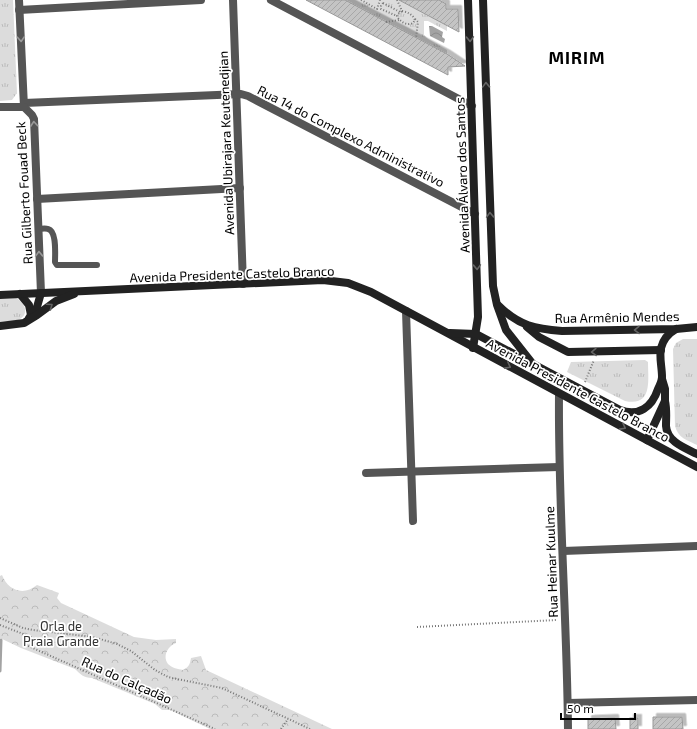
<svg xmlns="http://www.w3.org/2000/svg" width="697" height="729" font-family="'Exo 2',sans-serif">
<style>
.grass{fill:url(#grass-tufts)}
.park{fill:url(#park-crowns)}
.water{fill:url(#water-waves)}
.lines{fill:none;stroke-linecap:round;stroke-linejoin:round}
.stream{stroke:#a3a3a3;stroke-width:3}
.building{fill:url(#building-hatch);stroke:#999;filter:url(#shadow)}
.path{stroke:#777;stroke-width:2;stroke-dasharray:1 2;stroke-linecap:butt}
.lane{stroke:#555;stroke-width:6}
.street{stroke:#555;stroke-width:8}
.secondary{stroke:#222;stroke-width:8}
.oneway{stroke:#999}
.oneway2{stroke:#646464}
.labels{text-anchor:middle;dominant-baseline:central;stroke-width:3.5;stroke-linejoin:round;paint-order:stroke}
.street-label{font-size:13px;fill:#000;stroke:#fff}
.park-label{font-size:13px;fill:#333;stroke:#fff}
.district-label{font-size:17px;font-weight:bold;letter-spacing:1px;fill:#000;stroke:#fff}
</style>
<defs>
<pattern id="grass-tufts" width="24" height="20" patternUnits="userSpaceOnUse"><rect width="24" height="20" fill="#dcdcdc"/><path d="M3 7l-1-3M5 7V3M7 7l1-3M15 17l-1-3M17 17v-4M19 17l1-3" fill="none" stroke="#bbb"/></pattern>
<pattern id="park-crowns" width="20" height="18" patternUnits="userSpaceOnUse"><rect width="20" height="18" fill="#dcdcdc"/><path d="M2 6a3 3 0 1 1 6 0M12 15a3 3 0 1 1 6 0" fill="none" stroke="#bbb"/></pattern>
<pattern id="water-waves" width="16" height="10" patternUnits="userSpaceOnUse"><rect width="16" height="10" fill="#a3a3a3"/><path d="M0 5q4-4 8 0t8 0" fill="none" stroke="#8b8b8b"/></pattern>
<pattern id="building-hatch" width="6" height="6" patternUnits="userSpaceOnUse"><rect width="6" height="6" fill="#c4c4c4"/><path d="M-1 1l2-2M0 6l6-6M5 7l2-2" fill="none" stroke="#a7a7a7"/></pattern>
<filter id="shadow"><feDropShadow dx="3.5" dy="-3.5" stdDeviation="0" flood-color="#0004"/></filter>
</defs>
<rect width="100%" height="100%" fill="#fff"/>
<!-- grass -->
<g class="grass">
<path d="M0 0H13L17 93 12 100 0 101Z"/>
<path d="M345 0H399L447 25V31L428 21H424V35L428 39 447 50V54Z"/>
<path d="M16 298C24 302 30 313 20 319 15 322 6 321 0 322V299Z"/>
<path d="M683 339H697V445C687 440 678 438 675 426L673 349 676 343Z"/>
<path d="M645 360 648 362C648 380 653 407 625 401L567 372 571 362Z"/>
</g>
<!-- park -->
<path class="park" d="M2 575C8 591 24 596 37 585L59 593 57 598 61 603 134 637 156 640 176 639V643C168 646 162 656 168 664 172 668 178 669 183 670 189 667 190 664 191 658L201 656 206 670 332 729H210L170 710H162L155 704 92 678C84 678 80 674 75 669L21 648 0 638V576Z"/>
<!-- water -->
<path class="water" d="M429 26H432L443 32 442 37 445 39 444 43 430 36Z"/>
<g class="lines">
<!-- stream -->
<path class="stream" d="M0 671 1 640"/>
</g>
<!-- building -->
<g class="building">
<path d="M306 0H345L447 54 465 66 448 67V75Z"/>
<path d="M399 0H439L446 4V9H458L459 32Z"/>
<path d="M653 717H682L683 729H653Z"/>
<path d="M611 718H615L616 729H588V719Z"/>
<rect x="630" y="718" width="8" height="11"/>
</g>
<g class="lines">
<!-- path -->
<g class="path">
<path d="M361 0 377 9 380 0"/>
<path d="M397 0 402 11"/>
<path d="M383 3 381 6V9L397 16"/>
<path d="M383 3 400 12"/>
<path d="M402 11C408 12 413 15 415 20L413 23C407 26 400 22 397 16L398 14Z"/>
<path d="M415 19 418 22 416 38"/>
<path d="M386 22 399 20"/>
<path d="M585 382 594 360"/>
<path d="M0 618 23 628 33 630 93 637 117 644 131 651 155 670 168 677 177 679 222 688 310 729"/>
<path d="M0 625 31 637 26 645 215 729"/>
<path d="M417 627 557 620"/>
<path d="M281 729 288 719"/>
</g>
<!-- lane -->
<path class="lane" d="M38 229C41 229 45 228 48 229 57 231 55 254 55 262L57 265H97"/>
<!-- street -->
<g class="street">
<path d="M19 0 24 107 32 115 34 119 41 293"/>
<path d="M233 0 243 284"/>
<path d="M271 0 472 106"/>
<path d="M19 10 201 0"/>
<path d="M24 103 241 94 248 96 475 214"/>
<path d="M0 107H24"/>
<path d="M37 199 240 188"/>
<path d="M406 311 413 521"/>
<path d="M559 394C558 506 567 617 568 729"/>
<path d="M366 473 559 467"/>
<path d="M563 551 697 546"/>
<path d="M568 703 697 700"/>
</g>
<!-- secondary -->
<g class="secondary">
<path d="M468 0 478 317 473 348"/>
<path d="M483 0 493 286 497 305 506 330 532 363"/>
<path d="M20 294 29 305 31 315"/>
<path d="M0 295 323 280 348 283 371 292 697 467"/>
<path d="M499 306C519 326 536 329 562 331L676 329 697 327"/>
<path d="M29 318 37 307 41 293"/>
<path d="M0 326 24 323 37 315 56 301 74 294"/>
<path d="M527 327 539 337 568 352 661 350"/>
<path d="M450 333 476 334 620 410C639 417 652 407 658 389 660 385 662 381 662 377 662 367 659 357 661 348 663 340 669 333 676 329"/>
<path d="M665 401C667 410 666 417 666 426 667 442 685 448 697 454"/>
<path d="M647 440 665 401V389L662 379"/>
</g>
</g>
<!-- one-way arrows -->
<defs><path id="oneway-chevron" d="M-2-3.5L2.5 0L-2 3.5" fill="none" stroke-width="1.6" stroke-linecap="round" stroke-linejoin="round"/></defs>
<g class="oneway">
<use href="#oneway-chevron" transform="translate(21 39) rotate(87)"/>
<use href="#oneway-chevron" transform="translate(34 124) rotate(-95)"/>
<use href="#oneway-chevron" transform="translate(39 254) rotate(-92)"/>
</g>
<g class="oneway2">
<use href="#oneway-chevron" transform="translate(470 39) rotate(88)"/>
<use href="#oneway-chevron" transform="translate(486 85) rotate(-92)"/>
<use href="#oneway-chevron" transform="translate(490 215) rotate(-92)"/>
<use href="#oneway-chevron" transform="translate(477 267) rotate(88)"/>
<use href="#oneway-chevron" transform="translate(50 306) rotate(-35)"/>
<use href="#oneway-chevron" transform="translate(637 330) rotate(179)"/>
<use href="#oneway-chevron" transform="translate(594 352) rotate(178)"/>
<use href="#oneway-chevron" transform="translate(508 366) rotate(28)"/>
<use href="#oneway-chevron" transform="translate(623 427) rotate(28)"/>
</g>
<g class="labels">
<!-- street labels -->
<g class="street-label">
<text transform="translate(351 136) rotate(27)">Rua 14 do Complexo Administrativo</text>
<text transform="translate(226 143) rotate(-92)">Avenida Ubirajara Keutenedjian</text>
<text transform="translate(462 175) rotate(-92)">Avenida Álvaro dos Santos</text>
<text transform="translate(24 193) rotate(-93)">Rua Gilberto Fouad Beck</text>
<text transform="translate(232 274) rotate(-2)">Avenida Presidente Castelo Branco</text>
<text transform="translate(617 317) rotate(-1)">Rua Armênio Mendes</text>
<text transform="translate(578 390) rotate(28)">Avenida Presidente Castelo Branco</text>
<text transform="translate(551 562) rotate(-92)">Rua Heinar Kuulme</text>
<text transform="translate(127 680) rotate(24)">Rua do Calçadão</text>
</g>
<!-- park labels -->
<g class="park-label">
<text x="61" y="626">Orla de<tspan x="61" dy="15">Praia Grande</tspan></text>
</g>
<!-- district labels -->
<g class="district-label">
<text x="577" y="57">MIRIM</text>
</g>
</g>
<!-- scale -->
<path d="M561 713v6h74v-6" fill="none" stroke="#000000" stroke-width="2"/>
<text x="567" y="713" font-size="12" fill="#000000" stroke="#ffffff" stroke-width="3" paint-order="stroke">50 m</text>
</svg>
